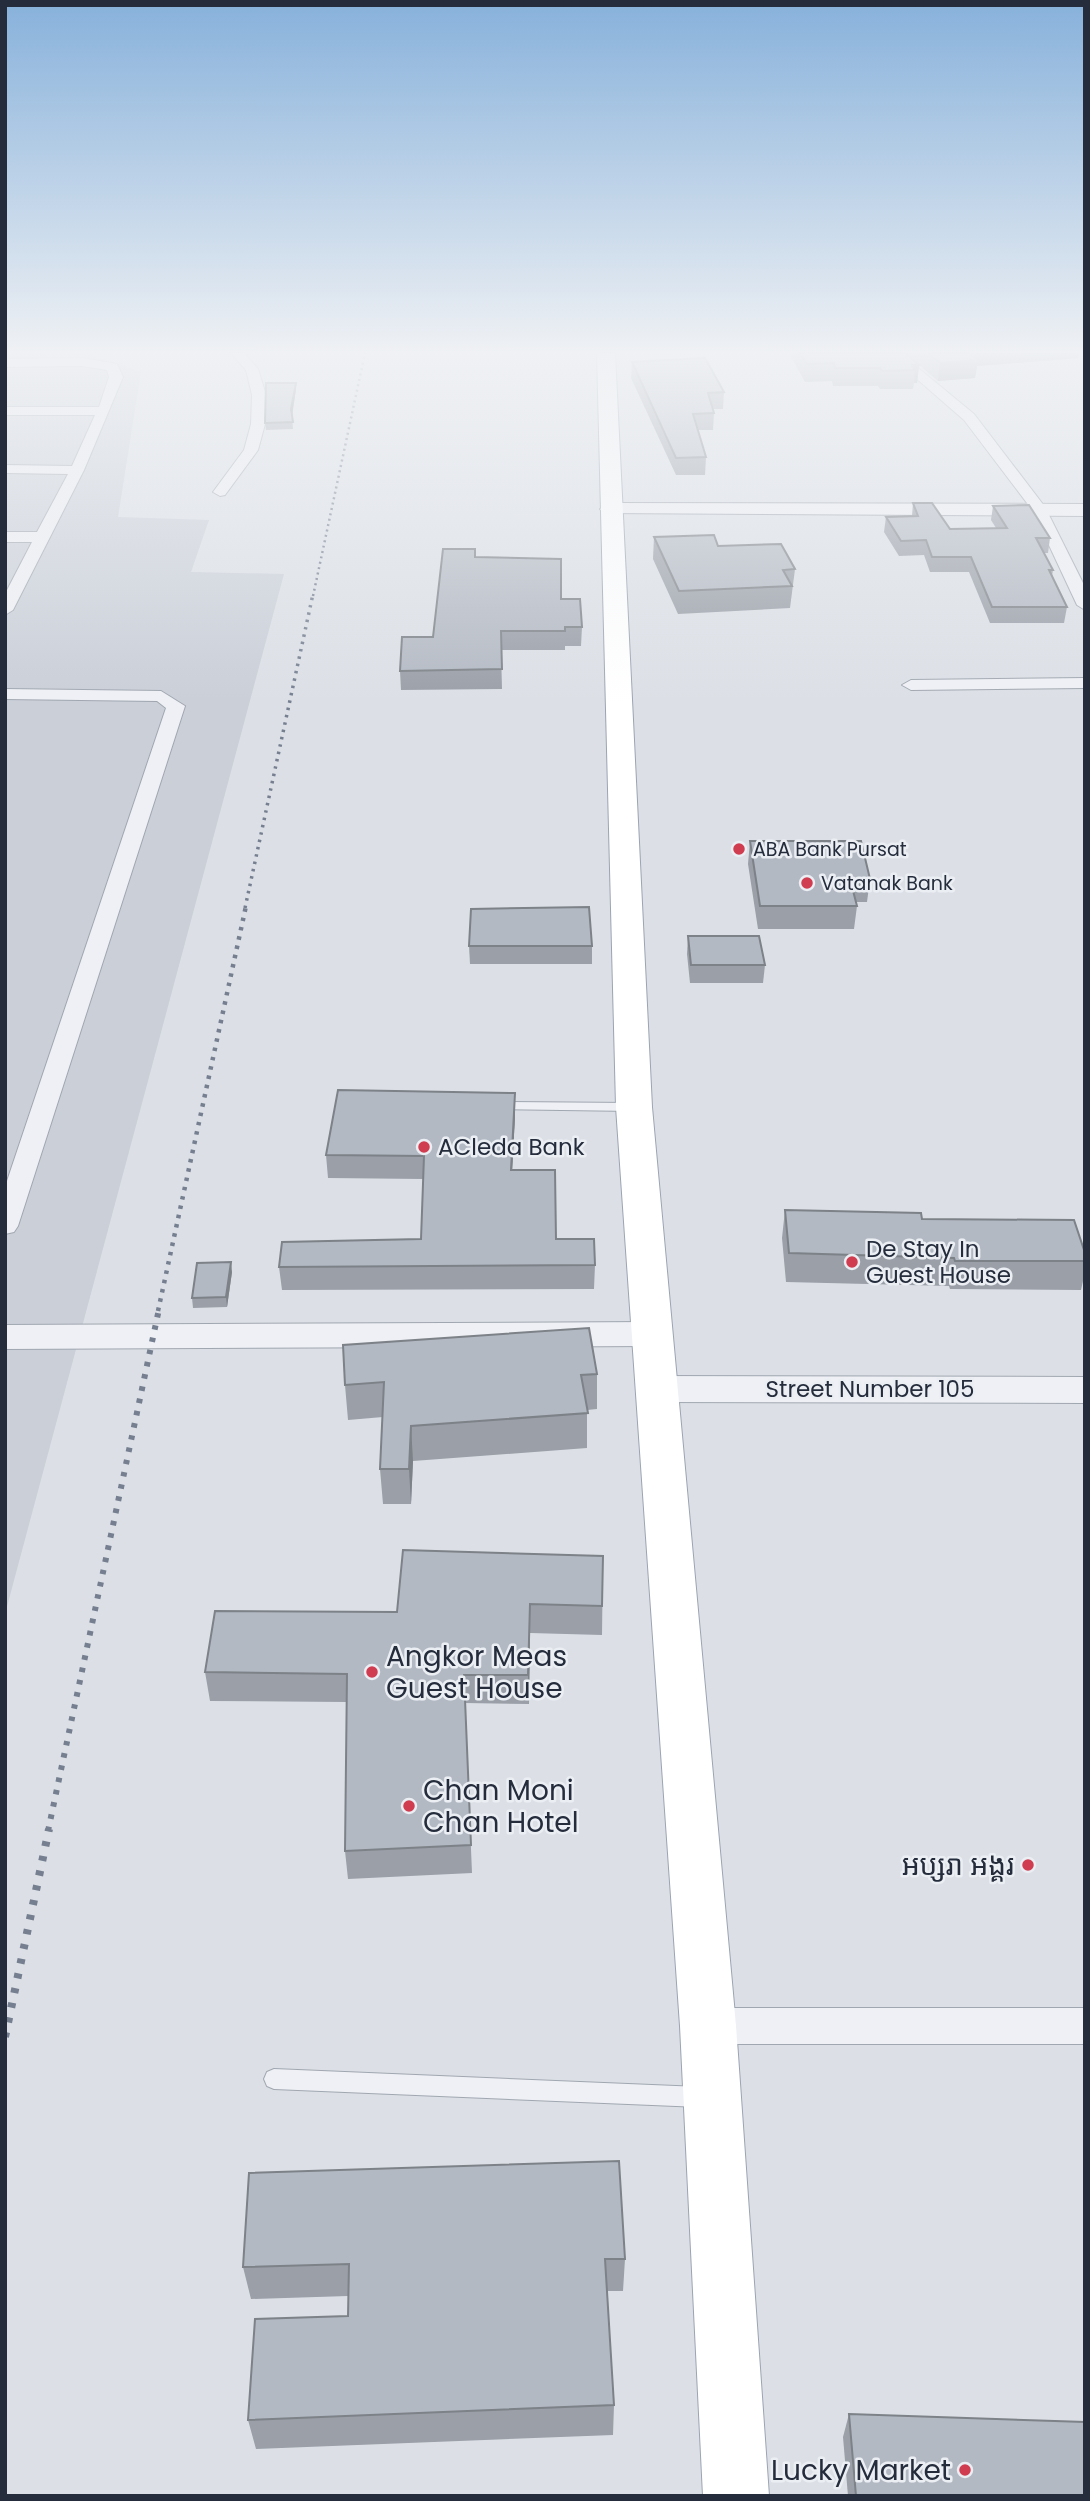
<svg xmlns="http://www.w3.org/2000/svg" width="1090" height="2501" font-family="Poppins,'Noto Sans Khmer',sans-serif">
<style>
.built{fill:#cacfd8}
.lines{fill:none;stroke-linecap:round;stroke-linejoin:round}
.service-casing{stroke:#a1a7b0;stroke-width:2}
.minor-casing{stroke:#a1a7b0;stroke-width:2}
.tertiary-casing{stroke:#a1a7b0;stroke-width:2}
.primary-casing{stroke:#9ba4b2;stroke-width:2}
.service{fill:#eef0f5;fill-rule:evenodd}
.minor{fill:#eef0f5;fill-rule:evenodd}
.tertiary{fill:#eef0f5;fill-rule:evenodd}
.primary{fill:#fff;fill-rule:evenodd}
.rail-far4{stroke:#757f90;stroke-width:2.5;stroke-dasharray:2 3.5;stroke-linecap:butt}
.rail-far3{stroke:#757f90;stroke-width:3.5;stroke-dasharray:2.5 5;stroke-linecap:butt}
.rail-far2{stroke:#757f90;stroke-width:4.5;stroke-dasharray:3.5 6;stroke-linecap:butt}
.rail-far1{stroke:#757f90;stroke-width:6;stroke-dasharray:4.5 8;stroke-linecap:butt}
.rail{stroke:#757f90;stroke-width:8;stroke-dasharray:5 10;stroke-linecap:butt}
.wall{fill:#9a9fa8}
.shaded-wall{fill:#7d8288}
.building{fill:#b3b9c3;stroke:#7d8288;stroke-width:2}
.poi-dot{fill:#d03c50;stroke:#ebeff4;stroke-width:2.5}
.labels{text-anchor:middle;dominant-baseline:central;stroke-width:5;stroke-linejoin:round;paint-order:stroke}
.far-poi-label{font-size:19px;fill:#252d3d;stroke:#ebeff4;text-anchor:start}
.poi-label{font-size:23px;fill:#252d3d;stroke:#ebeff4;text-anchor:start}
.street-label{font-size:23px;fill:#252d3d;stroke:#ebeff4}
.near-poi-label{font-size:28px;fill:#252d3d;stroke:#ebeff4;text-anchor:start}
</style>
<rect width="100%" height="100%" fill="#dce0e6"/>
<!-- built -->
<path class="built" d="M5 355H91L141 372 118 517 209 520 191 572 284 574 5 1614Z"/>
<g class="lines">
<defs>
<g id="service">
<path d="M496 1102 633 1103 639 1107 633 1111 491 1109 490 1106Z"/>
<path d="M274 2069 700 2087 707 2090 710 2097 707 2104 700 2107 274 2089 267 2086 264 2079 267 2072Z"/>
</g>
<g id="minor">
<path d="M231 353H244L258 369 266 395 265 424 258 450 225 495 220 496 213 492 244 450 251 424 252 395 246 370Z"/>
<path d="M887 353H900L974 414 1045 507 1085 587V610L1077 605 1033 511 964 420Z"/>
<path d="M82 358 117 364 123 377 84 470 13 610 5 615V594L32 542H5V532H37L68 474 5 473V465L72 466 95 415H5V407H99L109 377 107 370 82 366 5 367V359Z"/>
<path d="M1085 678V688L911 690 902 685 911 680Z"/>
<path d="M5 689 161 691 185 706 18 1226 14 1232 5 1234V1187L166 708 157 701 5 699Z"/>
<path d="M708 2008H1085V2044H708L695 2039 689 2026 695 2013Z"/>
</g>
<g id="tertiary">
<path d="M610 503 1085 504V516L603 513 600 509Z"/>
<path d="M651 1322 663 1326 668 1334 663 1342 651 1346 5 1349V1325Z"/>
<path d="M656 1376 1085 1377V1403L656 1402 643 1398 638 1389 643 1380Z"/>
</g>
<path id="primary" d="M597 353H615L652 1107 736 2026 769 2496H703L680 2026 616 1107Z"/>
</defs>
<!-- service casing -->
<use href="#service" class="service-casing"/>
<!-- minor casing -->
<use href="#minor" class="minor-casing"/>
<!-- tertiary casing -->
<use href="#tertiary" class="tertiary-casing"/>
<!-- primary casing -->
<use href="#primary" class="primary-casing"/>
<!-- service -->
<use href="#service" class="service"/>
<!-- minor -->
<use href="#minor" class="minor"/>
<!-- tertiary -->
<use href="#tertiary" class="tertiary"/>
<!-- primary -->
<use href="#primary" class="primary"/>
<!-- rail-far4 -->
<path class="rail-far4" d="M313 596 365 353"/>
<!-- rail-far3 -->
<path class="rail-far3" d="M245 908 313 594"/>
<!-- rail-far2 -->
<path class="rail-far2" d="M158 1311 246 906"/>
<!-- rail-far1 -->
<path class="rail-far1" d="M48 1831 159 1309"/>
<!-- rail -->
<path class="rail" d="M5 2037 49 1829"/>
</g>
<!-- wall -->
<g class="wall">
<path d="M789 353H1079L1078 358 977 366 975 378 938 381 919 365 917 383H914L913 389H880L878 386H833L832 381 805 382Z"/>
<path d="M632 362 724 392 723 409H713L714 413 713 430H698L706 457 705 475H676L631 378Z"/>
<path d="M296 389 292 415 293 429 266 430 265 423Z"/>
<path d="M913 503 950 529 996 528 991 520 993 506 1050 538 1048 553H1044L1053 570 1052 576 1067 607 1064 623H990L969 572H930L924 555 899 556 884 532 886 517 912 516Z"/>
<path d="M654 537 718 546 795 569 790 608 678 614 653 559Z"/>
<path d="M475 557 561 599 582 627 581 646H565V650H501L502 689 401 690 400 671 433 637Z"/>
<path d="M750 841 870 879 867 902H856L857 906 854 929H758L748 864Z"/>
<path d="M688 936 765 965 763 983H690L687 954Z"/>
<path d="M469 946H592V964H470Z"/>
<path d="M515 1116 512 1170 556 1239 595 1265 594 1289 282 1290 279 1267 421 1239 423 1179 328 1178 326 1155Z"/>
<path d="M785 1210 922 1219 1085 1253V1272L1081 1290 950 1289 949 1286 786 1282 782 1238Z"/>
<path d="M232 1272 227 1307 193 1308 192 1298Z"/>
<path d="M343 1345 597 1374V1409L587 1410V1448L413 1461 411 1504H383L380 1469 383 1417 348 1420 345 1385Z"/>
<path d="M603 1556 602 1635 530 1633 529 1704 465 1703 472 1873 348 1879 345 1851 347 1702 210 1701 205 1672 397 1612Z"/>
<path d="M249 2173 625 2259 623 2291H607L614 2405 613 2435 256 2449 248 2420 348 2316V2296L251 2299 243 2267Z"/>
<path d="M849 2414 1085 2496H848L843 2437Z"/>
</g>
<!-- shaded-wall -->
<g class="shaded-wall">
<path d="M963 353H1079L1078 358 977 366 975 378 938 381 940 363Z"/>
<path d="M912 365H919L917 383H914L915 370Z"/>
<path d="M296 383V389L292 416 291 409Z"/>
<path d="M515 1093V1116L511 1193V1170Z"/>
<path d="M231 1262 232 1272 227 1307 226 1297Z"/>
<path d="M411 1426 413 1461 411 1504 409 1469Z"/>
<path d="M530 1604V1633L529 1704 528 1675Z"/>
</g>
<!-- building -->
<g class="building">
<path d="M800 353H905L919 365H912L915 370 882 371 880 368H835L834 363 807 364Z"/>
<path d="M928 353H969L978 360 940 363Z"/>
<path d="M705 358 724 392 708 393 714 413 693 414 706 457 676 458 632 362Z"/>
<path d="M266 383H296L291 409 293 422 265 423Z"/>
<path d="M913 503H932L950 529 1007 528 993 506 1029 505 1050 538H1036L1053 570H1049L1067 607H992L971 557H932L926 540 901 541 886 517 918 516Z"/>
<path d="M714 535 718 546 781 544 795 569 783 570 792 586 679 591 654 537Z"/>
<path d="M443 549H475V557L561 559V599H580L582 627H565V631H501L502 669 400 671 402 637H433Z"/>
<path d="M750 841H861L870 879H850L857 906H760Z"/>
<path d="M589 907 592 946H469L471 909Z"/>
<path d="M688 936H759L765 965H691Z"/>
<path d="M338 1090 515 1093 511 1170H555L556 1239H594L595 1265 279 1267 282 1242 421 1239 424 1156 326 1155Z"/>
<path d="M785 1210 921 1213 922 1219 1074 1220 1085 1253V1261H955L954 1258 789 1253Z"/>
<path d="M231 1262 226 1297 192 1298 197 1263Z"/>
<path d="M589 1328 597 1374 581 1375 588 1413 411 1426 409 1469H380L384 1382 345 1385 343 1345Z"/>
<path d="M403 1550 603 1556 602 1606 530 1604 528 1675H464L471 1845 345 1851 347 1674 205 1672 215 1611 397 1612Z"/>
<path d="M619 2161 625 2259H605L614 2405 248 2420 255 2319 348 2316 349 2264 243 2267 249 2173Z"/>
<path d="M849 2414 1085 2422V2496H856Z"/>
</g>
<!-- sky -->
<linearGradient id="sky" x2="0" y2="1"><stop stop-color="#87b1db"/><stop offset="0.5" stop-color="#eff1f4"/><stop offset="1" stop-color="#eff1f4" stop-opacity="0"/></linearGradient>
<rect width="1090" height="703" fill="url(#sky)"/>
<!-- markers -->
<g class="poi-dot">
<circle cx="739" cy="849" r="7"/>
<circle cx="807" cy="883" r="7"/>
<circle cx="424" cy="1147" r="7"/>
<circle cx="852" cy="1262" r="7"/>
<circle cx="372" cy="1672" r="7"/>
<circle cx="409" cy="1806" r="7"/>
<circle cx="1028" cy="1865" r="7"/>
<circle cx="965" cy="2470" r="7"/>
</g>
<g class="labels">
<!-- far-poi labels -->
<g class="far-poi-label">
<text x="753" y="849">ABA Bank Pursat</text>
<text x="821" y="883">Vatanak Bank</text>
</g>
<!-- poi labels -->
<g class="poi-label">
<text x="438" y="1147">ACleda Bank</text>
<text x="866" y="1249">De Stay In<tspan x="866" dy="26">Guest House</tspan></text>
</g>
<!-- street labels -->
<g class="street-label">
<text x="870" y="1389">Street Number 105</text>
</g>
<!-- near-poi labels -->
<g class="near-poi-label">
<text x="386" y="1656">Angkor Meas<tspan x="386" dy="32">Guest House</tspan></text>
<text x="423" y="1790">Chan Moni<tspan x="423" dy="32">Chan Hotel</tspan></text>
<text x="1014" y="1865" text-anchor="end">អប្សរា អង្គរ</text>
<text x="951" y="2470" text-anchor="end">Lucky Market</text>
</g>
</g>
<!-- border -->
<rect width="1090" height="2501" fill="none" stroke="#252d3d" stroke-width="14"/>
</svg>
